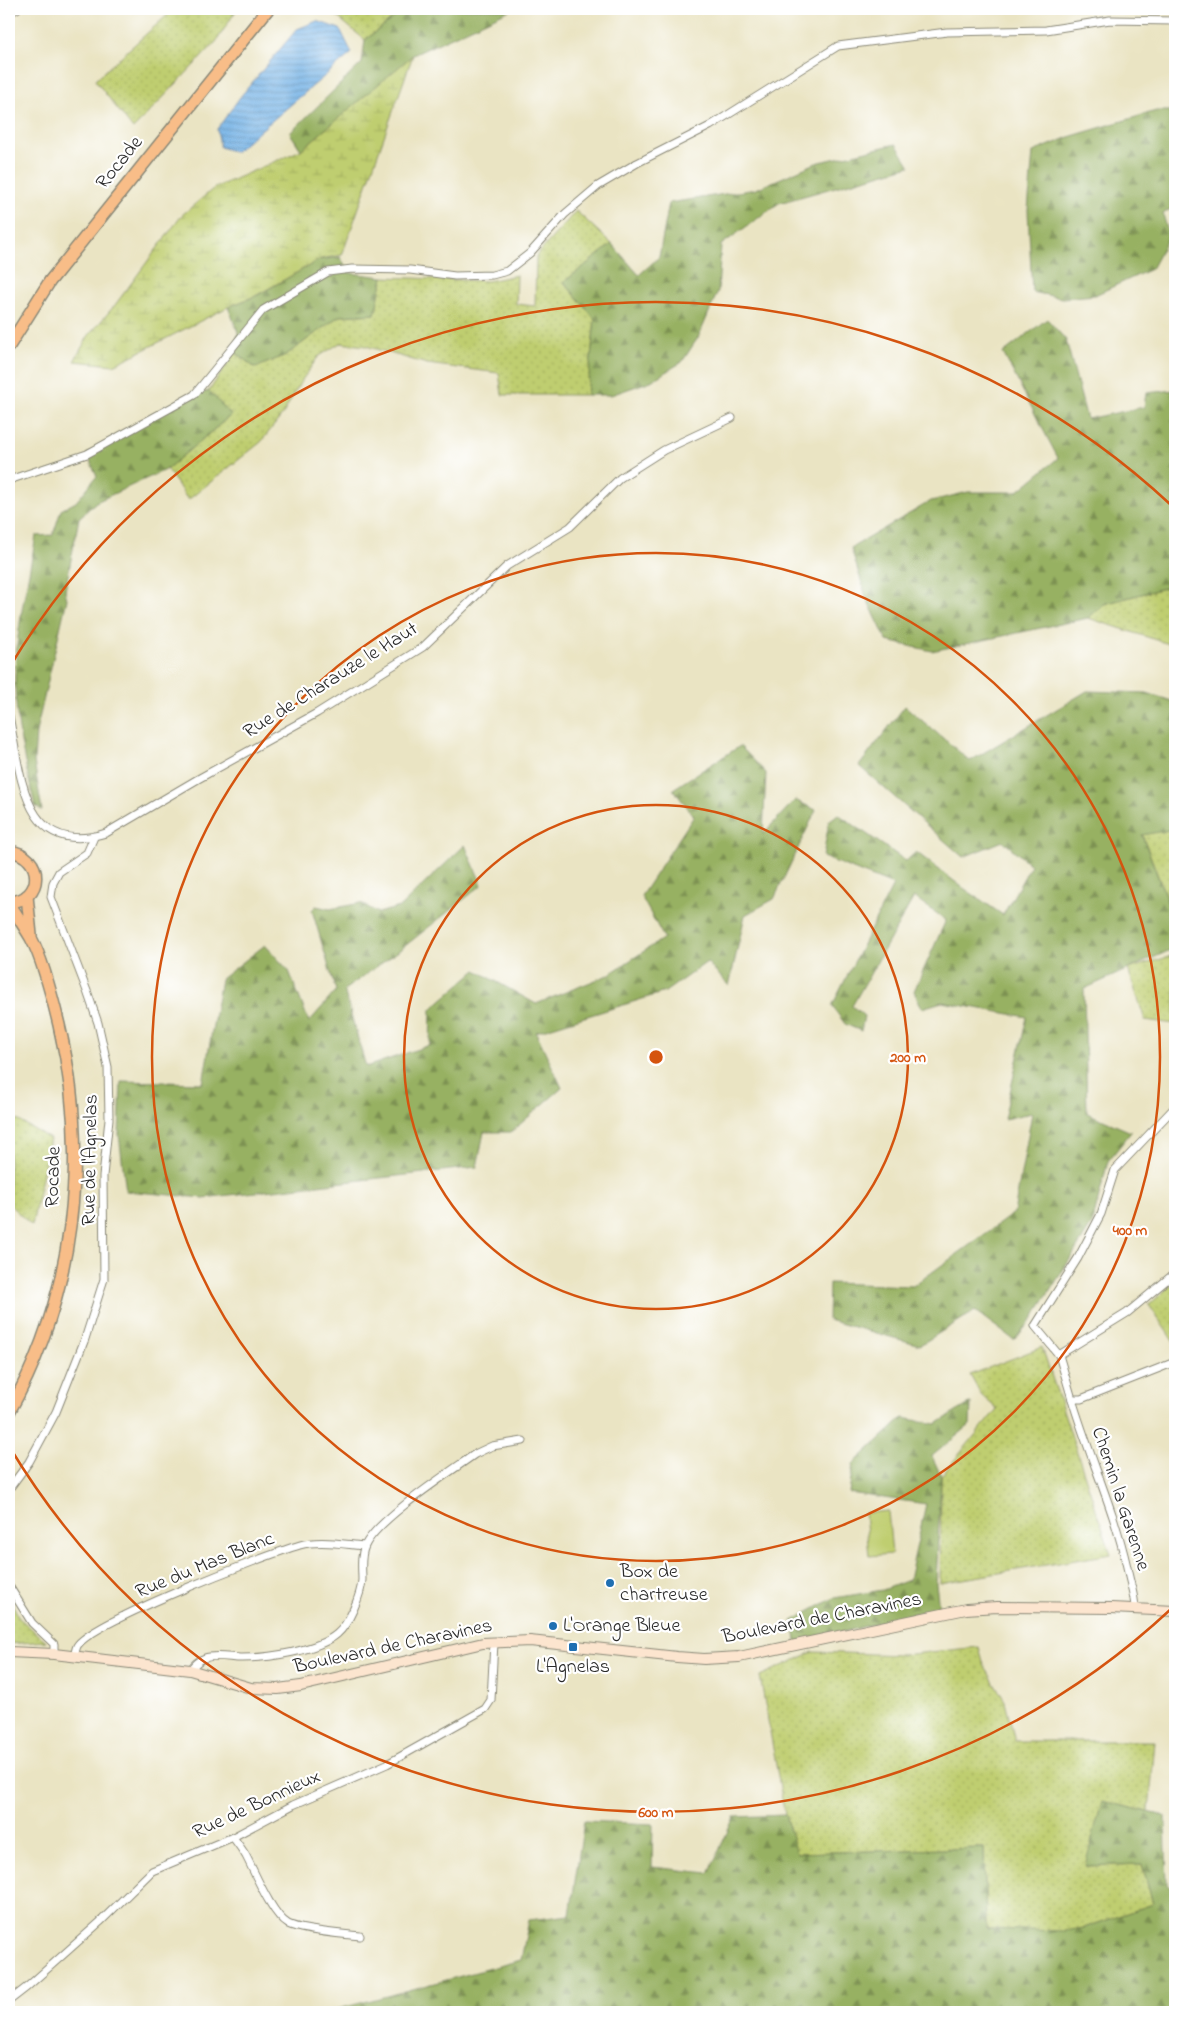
<svg xmlns="http://www.w3.org/2000/svg" width="1184" height="2021" font-family="'Indie Flower',sans-serif">
<style>
.grass{fill:url(#grass-dots);stroke:#757c4e}
.forest{fill:url(#forest-firs);stroke:#616e46}
.wetland{fill:url(#wetland-marsh);stroke:#757c4e}
.green{fill:#bfce70;stroke:#757c4e}
.water{fill:url(#water-rules);stroke:#4e6e88}
.lines{fill:none;stroke-linecap:round;stroke-linejoin:round}
.minor-casing{stroke:#8a8877;stroke-width:9}
.secondary-casing{stroke:#8a8877;stroke-width:12}
.primary-casing{stroke:#8a8877;stroke-width:14}
.minor{stroke:#fff;stroke-width:7}
.secondary{stroke:#fce5cf;stroke-width:10}
.primary{stroke:#f8bd88;stroke-width:11}
.ring{fill:none;stroke:#d5540f;stroke-width:2.5}
.poi-dot{fill:#1f6fb2;stroke:#fff;stroke-width:2}
.labels{text-anchor:middle;dominant-baseline:central;stroke-width:4.5;stroke-linejoin:round;paint-order:stroke}
.street-label{font-size:20px;fill:#2b2b2b;stroke:#fff}
.poi-label{font-size:20px;fill:#2b2b2b;stroke:#fff;text-anchor:start}
.centre{fill:#d5540f;stroke:#fff;stroke-width:2.5}
.ring-label{font-size:15px;text-anchor:middle;font-weight:bold;fill:#d5540f;stroke:#fff;stroke-width:4.5;stroke-linejoin:round;paint-order:stroke}
</style>
<defs>
<pattern id="grass-dots" width="8" height="8" patternUnits="userSpaceOnUse" patternTransform="scale(1.25)"><rect width="8" height="8" fill="#bfce70"/><path d="M2 2h.1M6 6h.1" fill="none" stroke="#a4b161" stroke-width="1.8" stroke-linecap="round"/></pattern>
<pattern id="forest-firs" width="22" height="20" patternUnits="userSpaceOnUse" patternTransform="scale(1.25)"><rect width="22" height="20" fill="#97b162"/><path d="M5 1l3.5 6h-7zM16 11l3.5 6h-7z" fill="#7b9051"/></pattern>
<pattern id="wetland-marsh" width="20" height="14" patternUnits="userSpaceOnUse" patternTransform="scale(1.25)"><rect width="20" height="14" fill="#bfce70"/><path d="M1 5h8M5 5V1M11 12h8M15 12V8" fill="none" stroke="#a4b161"/></pattern>
<pattern id="water-rules" width="6" height="5" patternUnits="userSpaceOnUse" patternTransform="scale(1.25)"><rect width="6" height="5" fill="#72b1e5"/><path d="M0 2.5h6" fill="none" stroke="#5e90ba"/></pattern>
</defs>
<rect width="100%" height="100%" fill="#fff"/>
<filter id="ink" filterUnits="userSpaceOnUse"><feTurbulence type="fractalNoise" baseFrequency=".02" numOctaves="2"/><feDisplacementMap in="SourceGraphic" scale="10" xChannelSelector="R" yChannelSelector="G"/><feConvolveMatrix kernelMatrix="1 2 1 2 8 2 1 2 1" color-interpolation-filters="sRGB"/></filter>
<filter id="wash" filterUnits="userSpaceOnUse"><feTurbulence type="fractalNoise" baseFrequency=".0096" numOctaves="4" result="noise"/><feDisplacementMap in="SourceGraphic" scale="20" xChannelSelector="R" yChannelSelector="G"/><feGaussianBlur stdDeviation="1.12" result="paint"/><feColorMatrix in="noise" values="0 0 0 0 0 0 0 0 0 0 0 0 0 0 0 0 0 1.4 0 .05"/><feComposite in="paint" operator="in"/></filter>
<g filter="url(#wash)">
<rect width="100%" height="100%" fill="#eae4c3"/>
<!-- grass -->
<g class="grass">
<path d="M174 9H237L216 42 133 129 95 80Z"/>
<path d="M328 9H405L365 40Z"/>
<path d="M576 211 612 244 564 282 595 319 587 395H502L499 373 427 364 366 346 340 343 318 357 300 383 283 414 261 442 188 500 167 469 231 415 209 391 235 352 255 368 286 355 339 316 375 314 383 277 488 281 517 275 516 304 535 306 536 256Z"/>
<path d="M1175 585V646L1088 618 1104 604Z"/>
<path d="M1175 829V921L1142 834Z"/>
<path d="M1175 955V1024L1145 1020 1128 969Z"/>
<path d="M9 1115 50 1139 32 1226 9 1204Z"/>
<path d="M1175 1281V1344L1149 1305Z"/>
<path d="M1042 1347 1111 1554 940 1583 941 1476 997 1409 981 1395 970 1375Z"/>
<path d="M9 1595 19 1618 46 1641 9 1644Z"/>
<path d="M979 1647 984 1665 1005 1701 1015 1741H1155L1149 1812 1102 1802 1086 1866 1142 1864 1153 1904 1084 1928 1064 1932 986 1929 984 1848 796 1853 785 1815 760 1676 813 1652 902 1655Z"/>
</g>
<!-- forest -->
<g class="forest">
<path d="M405 9H512L413 55 301 150 290 133 362 63 365 40Z"/>
<path d="M1156 111H1175V138L1169 140 1175 147V206L1163 214 1169 236 1151 269 1095 295 1062 298 1032 292 1028 210 1033 152 1072 136Z"/>
<path d="M896 144 910 166 779 203 721 245 718 291 699 336 682 362 651 381 611 395H587L595 319 564 282 612 244 639 275 659 257 669 203 756 189 816 163Z"/>
<path d="M340 257 350 273 383 277 375 314 339 316 286 355 255 368 235 352 238 332 228 307 258 295 319 260Z"/>
<path d="M1047 319 1066 340 1087 419 1144 407 1146 393 1175 390V585L1104 604 1088 618 932 651 887 641 866 597 851 548 931 501 968 492H1017L1058 458 1003 353Z"/>
<path d="M209 391 231 415 167 469 96 502 79 518 65 591 67 599 36 732 34 761 42 811 35 806C25 764 15 722 15 679 15 633 28 581 36 536L53 535 61 510 76 502 97 476 87 454 194 395Z"/>
<path d="M1087 691 1147 693 1175 702V829L1142 835 1175 921V948L1084 989 1087 1113 1131 1132 1108 1161 1092 1224 1031 1321 1014 1340 975 1311 920 1345 828 1320 829 1283 913 1286 1014 1213 1032 1113 1004 1119 1027 1017 942 1002 922 1008 914 991 946 920 914 897 852 1006 864 1016 861 1031 845 1024 832 1006 893 885 823 857 829 821 838 814 906 861 916 852 962 887 1003 915 1031 865 1003 841 963 857 859 766 905 706 970 761Z"/>
<path d="M740 746 766 773 763 834 795 800 816 810 774 899 745 915 729 986 707 962 665 992 536 1032 562 1088 511 1132H484L477 1167 203 1198 126 1191 119 1135 121 1081 203 1083 221 979 265 945 289 971 309 1022 336 991 312 910 316 906 330 909 361 903 378 913 400 907 465 845 482 885 396 953 344 990 366 1067 430 1045 431 1009 476 970 536 1004 608 975 664 938 641 896 694 816 673 789Z"/>
<path d="M971 1403 970 1425 932 1456 941 1476 936 1584 939 1607 797 1644 792 1621 834 1598 883 1590 909 1580 926 1504 849 1493 853 1464 903 1418 936 1424Z"/>
<path d="M1102 1801 1165 1816 1167 1885 1175 1891V2012H327L521 1960 529 1920 570 1915 584 1821 653 1824 652 1867 709 1873 734 1817 785 1815 797 1853 984 1848 986 1929 1064 1931 1084 1928 1153 1904 1142 1864 1085 1866Z"/>
</g>
<!-- wetland -->
<path class="wetland" d="M413 55 342 255 321 259 257 295 228 307 114 365 74 361 89 335 115 305 182 215 214 188 301 150Z"/>
<!-- green -->
<path class="green" d="M888 1511 892 1554 869 1556 865 1513Z"/>
<!-- water -->
<path class="water" d="M317 21 340 29 352 53 235 152 220 147 217 129 240 97 297 29Z"/>
</g>
<g filter="url(#ink)">
<g class="lines">
<defs>
<g id="minor">
<path d="M9 13 17 9"/>
<path d="M9 480 87 454 194 395 263 310 328 272 352 269 410 270 455 276 492 275 507 271 530 253 565 214 598 186 637 163 710 126 838 46 947 32 1046 30 1110 20 1175 21"/>
<path d="M9 716C21 773 22 859 106 833L198 779 317 713 423 647 507 566 570 527 620 478 664 450 732 418"/>
<path d="M1175 1107 1115 1170 1101 1214 1078 1258 1035 1326 1059 1355 1072 1399H1081L1175 1362"/>
<path d="M1059 1355 1127 1313 1175 1273"/>
<path d="M1072 1399C1089 1456 1114 1509 1127 1567 1129 1581 1135 1595 1135 1609"/>
<path d="M9 1489 29 1462 56 1412 85 1339 104 1279 103 1176 109 1119 108 1067 98 1023 87 991 51 897 53 883 59 872 87 853 94 837"/>
<path d="M9 1586 32 1623 54 1644V1654"/>
<path d="M75 1657C75 1654 76 1648 77 1646 91 1622 266 1555 300 1545 317 1540 346 1544 364 1546"/>
<path d="M190 1670C194 1665 198 1660 205 1658 215 1654 231 1658 242 1658 268 1658 317 1651 337 1634 349 1624 361 1595 362 1580 362 1569 360 1556 365 1546 376 1520 450 1472 475 1454L492 1446 523 1441"/>
<path d="M1175 1812V1814"/>
<path d="M233 1837C237 1843 242 1849 246 1856 255 1873 272 1915 288 1924 301 1931 343 1934 360 1936"/>
<path d="M9 2001 27 1987 100 1922 152 1871 233 1837 293 1805 387 1764 485 1709 491 1700 494 1642"/>
</g>
<path id="secondary" d="M9 1652 54 1654 190 1670 251 1688 278 1689 301 1686 483 1643 530 1641 677 1657 704 1659 739 1657 966 1609 997 1607 1111 1608 1175 1611"/>
<g id="primary">
<path d="M9 346 50 281 268 9"/>
<path d="M9 851C45 855 44 901 9 902"/>
<path d="M27 896 31 935"/>
<path d="M9 903C16 914 24 926 31 938 43 960 53 1000 59 1025 90 1154 75 1295 9 1412"/>
</g>
</defs>
<!-- minor casing -->
<use href="#minor" class="minor-casing"/>
<!-- secondary casing -->
<use href="#secondary" class="secondary-casing"/>
<!-- primary casing -->
<use href="#primary" class="primary-casing"/>
<!-- minor -->
<use href="#minor" class="minor"/>
<!-- secondary -->
<use href="#secondary" class="secondary"/>
<!-- primary -->
<use href="#primary" class="primary"/>
</g>
</g>
<!-- distance rings -->
<g class="ring">
<circle cx="656" cy="1057" r="252"/>
<circle cx="656" cy="1057" r="504"/>
<path d="M1171 1609A755 755 0 0 1 9 1446M9 668A755 755 0 0 1 1171 505"/>
</g>
<!-- markers -->
<g class="poi-dot">
<circle cx="610" cy="1583" r="5"/>
<circle cx="553" cy="1626" r="5"/>
<rect x="568" y="1642" width="10" height="10" rx="2.5"/>
</g>
<g class="labels">
<!-- street labels -->
<g class="street-label">
<text transform="translate(120 163) rotate(-51)">Rocade</text>
<text transform="translate(331 681) rotate(-32)">Rue de Charauze le Haut</text>
<text transform="translate(91 1160) rotate(-89)">Rue de l'Agnelas</text>
<text transform="translate(54 1177) rotate(-88)">Rocade</text>
<text transform="translate(1120 1499) rotate(72)">Chemin la Garenne</text>
<text transform="translate(205 1566) rotate(-22)">Rue du Mas Blanc</text>
<text transform="translate(822 1619) rotate(-11)">Boulevard de Charavines</text>
<text transform="translate(393 1647) rotate(-12)">Boulevard de Charavines</text>
<text transform="translate(257 1805) rotate(-25)">Rue de Bonnieux</text>
</g>
<!-- poi labels -->
<g class="poi-label">
<text x="620" y="1572">Box de<tspan x="620" dy="23">chartreuse</tspan></text>
<text x="563" y="1626">L'Orange Bleue</text>
<text x="573" y="1667" text-anchor="middle">L'Agnelas</text>
</g>
</g>
<circle cx="656" cy="1057" r="8" class="centre"/>
<g class="ring-label">
<text x="908" y="1062">200 m</text>
<text x="1130" y="1235">400 m</text>
<text x="656" y="1817">600 m</text>
</g>
<!-- margin -->
<rect width="1184" height="2021" fill="none" stroke="#fff" stroke-width="30"/>
</svg>
